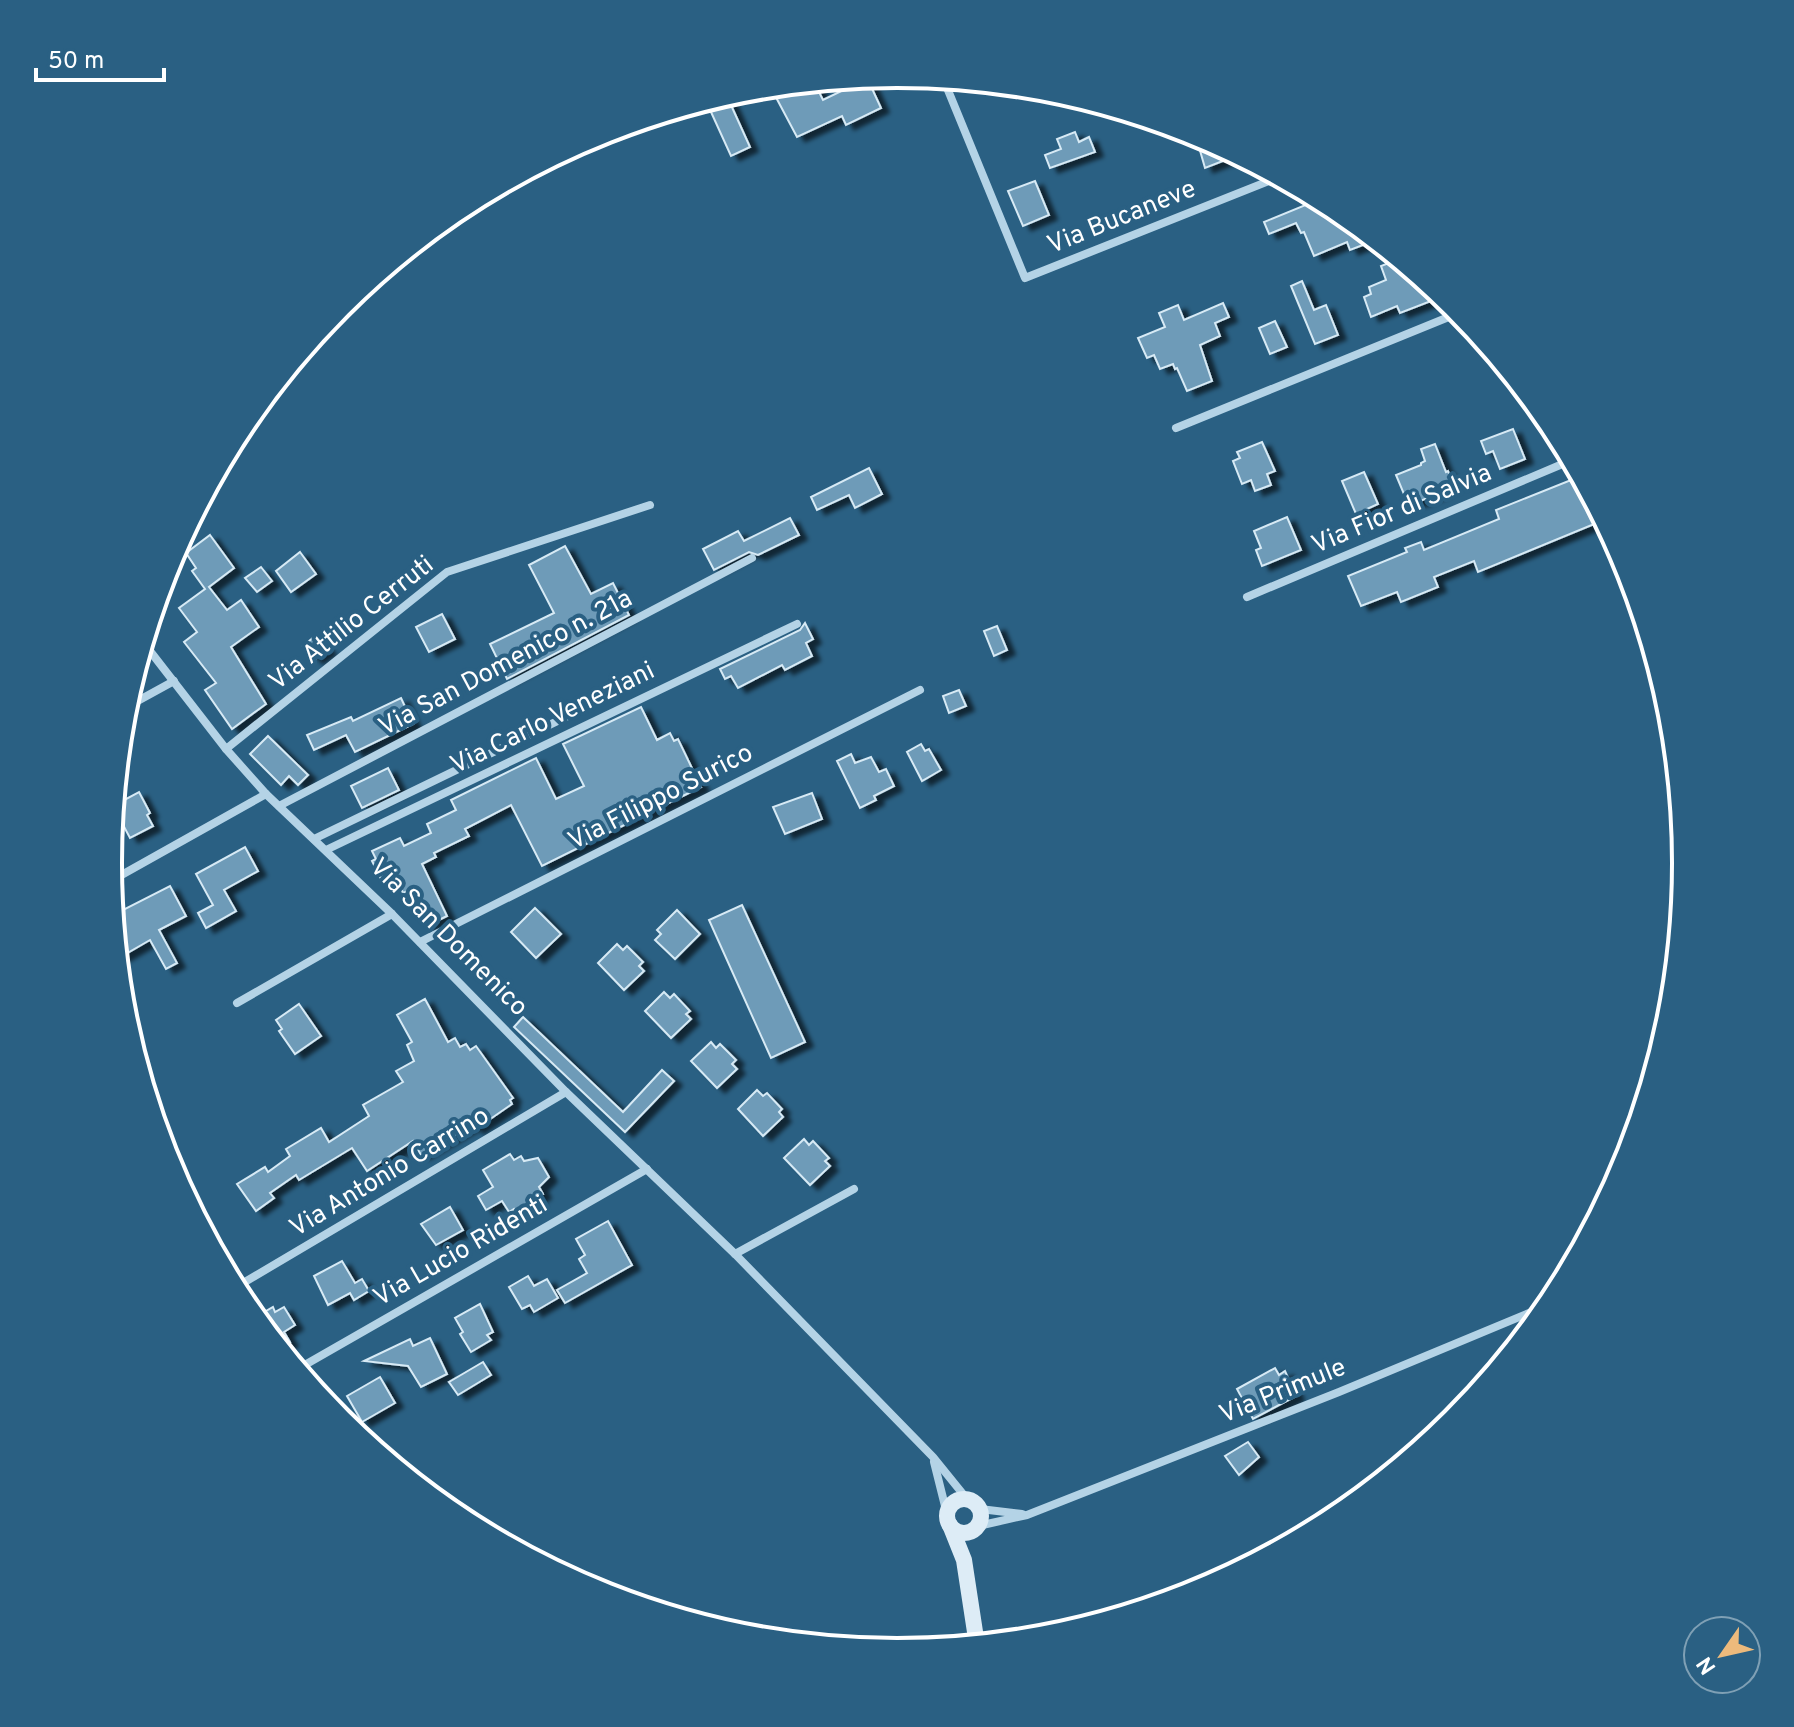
<svg xmlns="http://www.w3.org/2000/svg" width="1794" height="1727" font-family="Overpass,sans-serif">
<style>
.building{fill:#6e9bb8;stroke:#d7eaf5;stroke-width:2;filter:url(#shadow)}
.lines{fill:none;stroke-linecap:round;stroke-linejoin:round}
.street{stroke:#b4d3e6;stroke-width:8}
.secondary{stroke:#ddecf6;stroke-width:16}
.labels{text-anchor:middle;dominant-baseline:central;stroke-width:8;stroke-linejoin:round;paint-order:stroke}
.street-label{font-size:26px;fill:#fff;stroke:#2a6083}
.rim{fill:none;stroke:#fff;stroke-width:4}
</style>
<defs>
<filter id="shadow"><feDropShadow dx="8" dy="4.5" stdDeviation="2" flood-color="#0009"/></filter>
</defs>
<rect width="100%" height="100%" fill="#2a6083"/>
<!-- building -->
<g class="building">
<path d="M814 82 823 100 860 82 861 85 869 82 881 108 846 125 842 116 797 137 770 86Z"/>
<path d="M726 94 750 147 731 156 706 101Z"/>
<path d="M1075 132 1079 142 1089 137 1095 152 1050 168 1045 155 1061 149 1057 139Z"/>
<path d="M1213 141 1223 147 1238 155 1205 168 1199 147Z"/>
<path d="M1035 181 1049 215 1023 226 1008 191Z"/>
<path d="M1320 199 1336 207 1376 240 1350 250 1347 242 1314 256 1304 232 1301 233 1296 223 1269 234 1264 222Z"/>
<path d="M1399 259 1444 296 1400 313 1397 306 1371 317 1364 297 1371 294 1369 287 1386 280 1381 266Z"/>
<path d="M1302 281 1314 310 1326 305 1338 335 1315 344 1291 286Z"/>
<path d="M1223 303 1229 317 1215 323 1220 336 1200 345 1212 381 1187 391 1177 368 1175 369 1173 364 1160 369 1154 355 1147 358 1138 338 1165 327 1159 313 1178 305 1184 320Z"/>
<path d="M1275 321 1287 347 1270 354 1259 328Z"/>
<path d="M1513 429 1525 459 1500 469 1493 451 1486 454 1481 441Z"/>
<path d="M1262 442 1275 471 1267 474 1271 485 1255 491 1251 480 1242 484 1233 461 1240 458 1237 452Z"/>
<path d="M1435 444 1446 472 1448 471 1453 483 1441 488 1442 492 1418 502 1406 499 1396 475 1421 465V463L1425 461 1421 449Z"/>
<path d="M869 468 882 494 855 508 849 495 817 510 811 497Z"/>
<path d="M1364 472 1378 504 1356 514 1342 481Z"/>
<path d="M1581 476 1604 520 1478 572 1474 561 1434 577 1438 587 1401 602 1397 592 1361 606 1348 576 1407 552 1405 548 1421 542 1424 550 1499 519 1496 510Z"/>
<path d="M1287 517 1301 550 1262 566 1256 550 1261 548 1254 531Z"/>
<path d="M790 518 799 535 758 555 749 552 714 570 703 549 738 531 744 541Z"/>
<path d="M210 535 234 568 209 587 227 610 241 600 259 627 231 647 266 704 232 729 205 690 216 683 184 642 197 632 179 608 205 589 192 571 196 568 186 553Z"/>
<path d="M565 546 591 594 613 583 629 615 507 679 490 644 554 613 529 565Z"/>
<path d="M300 552 316 574 291 592 276 571Z"/>
<path d="M261 567 272 581 257 592 245 578Z"/>
<path d="M442 614 455 639 429 652 416 627Z"/>
<path d="M805 623 813 639 806 643 812 656 785 670 782 665 738 688 731 676 725 679 720 669 800 630Z"/>
<path d="M997 626 1007 650 994 656 984 631Z"/>
<path d="M315 636 328 650 315 659 303 646Z"/>
<path d="M959 690 966 706 949 713 943 696Z"/>
<path d="M401 698 413 724 355 752 346 735 314 750 307 735 351 717 353 721Z"/>
<path d="M641 707 657 740 670 733 674 741 678 739 701 787 542 866 511 805 465 829 469 836 434 853 436 857 422 864 447 916 427 926 410 890 403 893 397 879 384 885 372 861 376 859 372 851 400 838 404 846 431 833 427 824 456 810 451 800 536 758 556 799 584 786 563 744Z"/>
<path d="M268 736 308 775 298 785 289 776 281 785 250 754Z"/>
<path d="M921 744 925 751 929 749 941 770 922 781 907 752Z"/>
<path d="M851 754 855 763 871 757 879 772 886 769 894 786 874 796 876 800 860 808 837 761Z"/>
<path d="M388 768 399 790 362 808 351 786Z"/>
<path d="M139 792 150 813 147 815 153 826 130 838 113 806Z"/>
<path d="M812 793 822 819 785 834 773 807Z"/>
<path d="M245 847 258 871 224 890 236 911 206 928 198 913 213 905 196 874Z"/>
<path d="M170 886 186 916 159 930 177 963 166 969 150 940 117 959 113 915Z"/>
<path d="M742 905 805 1042 771 1058 709 920Z"/>
<path d="M535 908 561 934 536 958 511 932Z"/>
<path d="M677 910 700 934 675 959 655 940 661 934 657 930Z"/>
<path d="M617 944 623 950 627 946 643 962 639 966 644 971 624 990 598 963Z"/>
<path d="M664 992 670 998 674 994 690 1011 686 1014 691 1019 671 1038 645 1011Z"/>
<path d="M425 999 448 1042 455 1038 460 1047 466 1044 470 1050 476 1046 513 1098 510 1100 512 1104 476 1129 473 1125 421 1155 413 1141 367 1171 352 1148 299 1180 296 1175 270 1193 274 1198 256 1211 237 1184 265 1167 268 1172 290 1156 286 1149 321 1128 329 1142 369 1116 363 1105 403 1082 396 1071 414 1061 407 1045 412 1042 397 1015Z"/>
<path d="M299 1004 321 1036 295 1054 279 1031 282 1029 276 1020Z"/>
<path d="M523 1017 623 1112 662 1070 674 1081 625 1132 514 1027Z"/>
<path d="M711 1042 716 1048 720 1044 736 1060 732 1064 737 1069 717 1088 691 1061Z"/>
<path d="M757 1090 763 1096 767 1093 782 1109 779 1112 783 1117 763 1136 738 1109Z"/>
<path d="M804 1139 809 1145 813 1141 829 1158 825 1161 830 1166 810 1185 784 1158Z"/>
<path d="M510 1154 514 1160 521 1156 524 1161 538 1158 549 1177 539 1187 543 1194 535 1199 538 1203 517 1215 514 1209 509 1212 502 1201 486 1210 478 1196 493 1187 483 1170Z"/>
<path d="M450 1207 463 1230 436 1245 421 1224Z"/>
<path d="M608 1221 632 1265 565 1303 557 1290 587 1273 579 1259 585 1255 576 1239Z"/>
<path d="M342 1261 355 1283 362 1279 369 1291 354 1300 350 1293 328 1305 314 1276Z"/>
<path d="M528 1276 534 1286 547 1279 558 1298 534 1312 530 1305 522 1309 509 1287Z"/>
<path d="M480 1304 493 1332 487 1335 491 1340 471 1352 460 1334 463 1332 455 1318Z"/>
<path d="M273 1307 275 1312 284 1307 295 1325 284 1332 290 1342 279 1348 254 1318Z"/>
<path d="M430 1338 447 1374 421 1387 408 1366 364 1361 410 1339 413 1346Z"/>
<path d="M483 1362 491 1375 458 1395 449 1382Z"/>
<path d="M1275 1368 1279 1375 1285 1371 1296 1396 1253 1419 1237 1389Z"/>
<path d="M380 1377 395 1403 362 1422 347 1396Z"/>
<path d="M1248 1442 1259 1457 1239 1475 1225 1456Z"/>
</g>
<g class="lines">
<!-- street -->
<g class="street">
<path d="M943 78 1025 278 1279 177"/>
<path d="M1176 428 1461 312"/>
<path d="M1247 597 1572 460"/>
<path d="M143 642 226 749 266 794 392 914 566 1092 735 1254 933 1457 967 1499"/>
<path d="M123 709 174 681"/>
<path d="M226 749 447 572 650 505"/>
<path d="M279 806 752 558"/>
<path d="M314 839 638 682"/>
<path d="M326 850 797 624"/>
<path d="M109 882 266 794"/>
<path d="M420 942 920 690"/>
<path d="M237 1003 392 914"/>
<path d="M735 1254 854 1189"/>
<path d="M233 1289 566 1092"/>
<path d="M296 1370 647 1169"/>
<path d="M934 1462 947 1514"/>
<path d="M980 1509 1022 1514"/>
<path d="M978 1526 1027 1515 1339 1392 1553 1303"/>
</g>
<!-- secondary -->
<g class="secondary">
<circle cx="964" cy="1516" r="17"/>
<path d="M950 1525 964 1560 977 1645"/>
</g>
</g>
<g class="labels">
<!-- street labels -->
<g class="street-label">
<text transform="translate(1122 218) rotate(-22)">Via Bucaneve</text>
<text transform="translate(1402 510) rotate(-23)">Via Fior di Salvia</text>
<text transform="translate(352 624) rotate(-38)">Via Attilio Cerruti</text>
<text transform="translate(506 664) rotate(-28)">Via San Domenico n. 21a</text>
<text transform="translate(553 719) rotate(-26)">Via Carlo Veneziani</text>
<text transform="translate(661 798) rotate(-27)">Via Filippo Surico</text>
<text transform="translate(448 938) rotate(45)">Via San Domenico</text>
<text transform="translate(390 1173) rotate(-31)">Via Antonio Carrino</text>
<text transform="translate(461 1252) rotate(-30)">Via Lucio Ridenti</text>
<text transform="translate(1283 1392) rotate(-22)">Via Primule</text>
</g>
</g>
<!-- crop -->
<path d="M0 0H1794V1727H0ZM122 863a775 775 0 1 1 1550 0a775 775 0 1 1-1550 0Z" fill="#2a6083" fill-rule="evenodd"/>
<path class="rim" d="M122 863a775 775 0 1 1 1550 0a775 775 0 1 1-1550 0Z"/>
<!-- north arrow -->
<g transform="translate(1722 1655) rotate(236)"><circle r="38" fill="#2a6083" stroke="#7fa0b5" stroke-width="2"/>
<path d="M0-6L14 30L0 20L-14 30Z" fill="#edba7c"/>
<text y="-12" font-size="22" font-weight="bold" text-anchor="middle" fill="#ffffff">N</text>
</g>
<!-- scale -->
<path d="M36 68v12h128v-12" fill="none" stroke="#ffffff" stroke-width="4"/>
<text x="48" y="68" font-size="24" fill="#ffffff" stroke="#2a6083" stroke-width="6" paint-order="stroke">50 m</text>
</svg>
